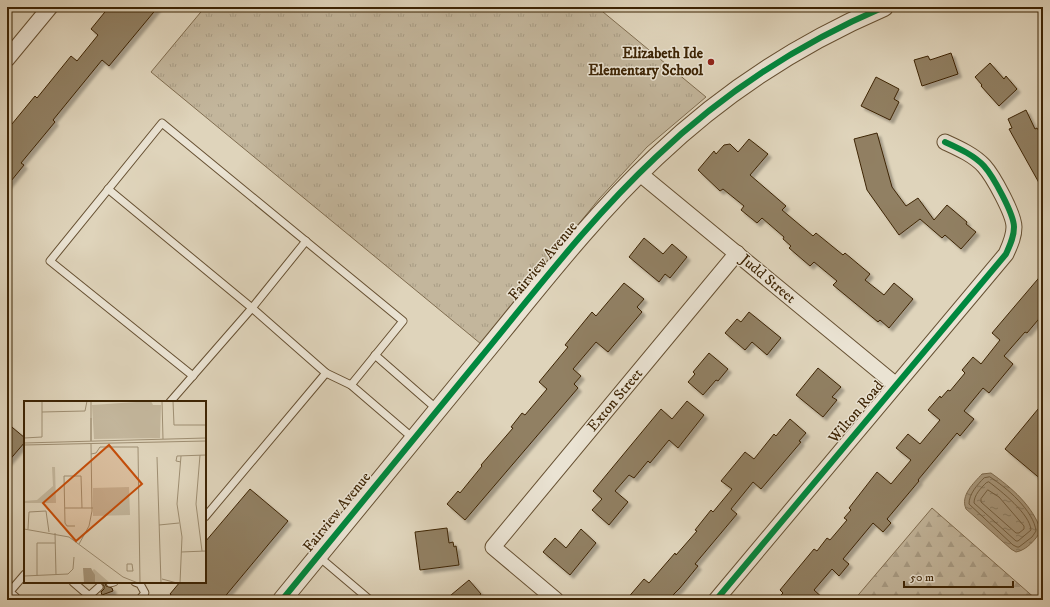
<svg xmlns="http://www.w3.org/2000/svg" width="1050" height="607" font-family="'IM FELL DW Pica',serif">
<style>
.forest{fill:url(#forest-firs);stroke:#806d50}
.park{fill:url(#park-tufts);stroke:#806d50}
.water{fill:url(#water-ripples);stroke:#7d6a4d}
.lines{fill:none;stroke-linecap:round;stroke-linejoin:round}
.shore{stroke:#725e40;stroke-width:1}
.building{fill:#918063;stroke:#3d2404;filter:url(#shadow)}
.service-casing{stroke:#665032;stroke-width:9}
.minor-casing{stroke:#665032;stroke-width:17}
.tertiary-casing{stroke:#665032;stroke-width:20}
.service{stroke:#eae3d3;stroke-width:7}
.minor{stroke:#eae3d3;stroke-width:15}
.tertiary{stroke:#eae3d3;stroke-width:18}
.cycleway-casing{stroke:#eae3d3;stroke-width:8}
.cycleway{stroke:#00873e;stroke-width:6}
.poi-dot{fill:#8f2418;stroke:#eae3d3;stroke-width:1.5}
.labels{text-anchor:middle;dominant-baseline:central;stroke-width:3;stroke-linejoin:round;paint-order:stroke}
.poi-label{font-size:15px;font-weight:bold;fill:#3d2404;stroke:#eae3d3;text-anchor:end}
.street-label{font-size:15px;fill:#3d2404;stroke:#eae3d3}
.inset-road{fill:none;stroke:#9e8e72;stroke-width:1}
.view{fill:#c64e0a;fill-opacity:0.15;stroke:#c64e0a;stroke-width:2}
.inset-edge{fill:none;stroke:#3d2404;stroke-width:2}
</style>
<defs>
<pattern id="forest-firs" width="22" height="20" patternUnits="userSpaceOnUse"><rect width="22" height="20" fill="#c3b69c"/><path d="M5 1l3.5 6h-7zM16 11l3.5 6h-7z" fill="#a89c85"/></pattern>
<pattern id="park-tufts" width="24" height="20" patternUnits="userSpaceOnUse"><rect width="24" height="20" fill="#c3b69c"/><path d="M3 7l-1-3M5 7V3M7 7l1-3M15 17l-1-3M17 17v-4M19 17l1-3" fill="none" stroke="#a89c85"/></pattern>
<pattern id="water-ripples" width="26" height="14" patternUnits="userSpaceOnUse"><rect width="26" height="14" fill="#a8987d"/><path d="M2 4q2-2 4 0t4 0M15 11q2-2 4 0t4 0" fill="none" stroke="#8a7c64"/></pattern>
<filter id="shadow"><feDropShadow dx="3.5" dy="3.5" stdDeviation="1" flood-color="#0004"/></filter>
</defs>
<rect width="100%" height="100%" fill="#dfd4bb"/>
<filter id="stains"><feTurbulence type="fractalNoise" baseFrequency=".005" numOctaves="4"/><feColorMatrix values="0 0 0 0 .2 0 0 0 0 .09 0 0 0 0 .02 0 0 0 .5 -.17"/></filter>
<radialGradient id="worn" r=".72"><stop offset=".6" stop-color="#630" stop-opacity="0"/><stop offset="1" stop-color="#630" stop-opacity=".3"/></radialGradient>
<!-- forest -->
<path class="forest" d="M932 508 1037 600H854Z"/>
<!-- park -->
<path class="park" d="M205 7H597L706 97 647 147 599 199 481 344 151 72Z"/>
<!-- water -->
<path class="water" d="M991 473C1012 488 1033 506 1041 531 1035 540 1027 550 1016 552L1011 549 966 509C960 495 974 483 982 474Z"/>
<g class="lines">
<!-- shore -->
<g class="shore">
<path d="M990 477C1006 487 1034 511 1036 531L1032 537 1019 547H1017L1013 545 969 504C969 494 977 485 984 478Z"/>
<path d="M989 482C1001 491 1030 514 1031 530L1018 541H1016L974 503C974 495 981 488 986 483Z"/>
<path d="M988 490 999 497 1024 526V529L1019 533H1016L981 502V499Z"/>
</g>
</g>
<!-- building -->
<g class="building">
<path d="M109 7H158L109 66 102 60 53 120 55 122 21 163 24 165 7 186V130L35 96 37 98 71 56 77 61 98 35 91 29Z"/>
<path d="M951 53 958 74 922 86 914 60 928 56 930 60Z"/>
<path d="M990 63 1004 79 1006 76 1017 89 999 106 981 86 982 85 975 77Z"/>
<path d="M876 77 899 89 894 99 899 102 890 120 861 106Z"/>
<path d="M1026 110 1035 129 1037 128 1043 138V190L1009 129 1012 128 1008 119Z"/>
<path d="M877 133 892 187 906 206 918 198 934 220 947 205 967 222 966 224 976 232 961 249 945 235 942 238 920 219 899 235 867 190 854 139Z"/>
<path d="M749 139 768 154 750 175 786 206 782 210 813 236 816 233 843 255 845 253 870 274 865 280 884 295 894 283 913 299 889 328 880 320 878 322 833 285 837 281 814 262 810 266 789 248 791 246 783 239 784 237 762 218 757 223 741 210 744 206 723 189 720 191 698 170 714 151 716 154 724 145 730 144 738 152Z"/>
<path d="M644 238 663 254 672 244 687 257 670 278 665 274 659 282 629 257Z"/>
<path d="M1043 273V314L1027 333 1025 332 1004 356 1013 364 989 393 983 388 964 411 974 419 960 436 957 433 918 480 919 481 887 519 891 523 883 532 873 523 843 559 849 564 839 576 832 569 814 590 825 600H776L783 593 780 590 814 549 817 551 827 538 830 540 847 520 844 518 851 510 849 508 877 472 891 484 911 460 896 448 908 434 920 444 940 420 928 410 940 396 941 398 948 390 950 391 965 373 962 370 973 357 981 364 1000 340 992 333Z"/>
<path d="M624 283 644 299 637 307 642 312 608 352 596 342 573 369 581 376 574 384 578 388 465 520 447 504 458 491 460 493 482 466 481 465 513 428 511 427 522 413 525 415 547 389 539 382 568 347 565 345 592 312 596 316Z"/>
<path d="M749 312 781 338 767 355 752 342 745 350 725 333 737 319 741 322Z"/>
<path d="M709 353 728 369 718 381 716 380 703 395 688 382 695 374 693 372Z"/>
<path d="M818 368 841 387 832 397 837 400 823 417 796 395Z"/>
<path d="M687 401 704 415 678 448 669 440 650 463 648 461 634 478 629 475 615 491 628 502 609 525 592 510 602 499 593 491 661 409 672 419Z"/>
<path d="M1043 403V481L1005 449Z"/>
<path d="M790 419 806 433 799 441 801 442 761 489 753 482 731 509 737 514 695 564 698 566 680 588 668 600H626L644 579 649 583 675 553 676 555 697 531 695 530 711 510 713 512 732 489 721 481 745 452 754 459 774 434 776 436Z"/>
<path d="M7 423 25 438V442L7 463Z"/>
<path d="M250 489 288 521 222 600H177L170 594 180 582H205V542Z"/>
<path d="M447 528 449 543 453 542 454 547 456 546 459 565 420 570 415 532Z"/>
<path d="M581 529 596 543 570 575 543 552 555 538 566 548Z"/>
<path d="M469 580 481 594 474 600H445Z"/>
<path d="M98 582H105L106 586 112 588 113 591 102 595 101 592 104 589V586L101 582Z"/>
</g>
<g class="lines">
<defs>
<g id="service">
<path d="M108 189 252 308 326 373 351 385 414 439"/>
<path d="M375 355 438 410"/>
<path d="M193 376 50 261 162 123 403 321 351 385"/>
<path d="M170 402 252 308 306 241"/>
<path d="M205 517 326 373"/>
<path d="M318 556 370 600"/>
<path d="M73 582 94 600"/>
<path d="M135 582 140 584 145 593 139 600"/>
<path d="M110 583 114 582"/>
<path d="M7 595 25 574"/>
<path d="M89 596 99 587"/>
</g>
<g id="minor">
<path d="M7 59 50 7"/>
<path d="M639 173 896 385"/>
<path d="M7 595 13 600"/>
<path d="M556 600 493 547 737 253"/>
<path d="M716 600 1006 254C1010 245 1014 237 1014 227 1014 214 993 176 984 166 974 155 958 148 945 142"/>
</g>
<path id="tertiary" d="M282 600C348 519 414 438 481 357 537 289 591 218 656 157 722 94 800 43 884 7"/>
</defs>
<!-- service casing -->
<use href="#service" class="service-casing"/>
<!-- minor casing -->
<use href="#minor" class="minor-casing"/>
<!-- tertiary casing -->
<use href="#tertiary" class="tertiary-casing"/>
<!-- service -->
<use href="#service" class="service"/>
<!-- minor -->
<use href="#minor" class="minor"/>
<!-- tertiary -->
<use href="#tertiary" class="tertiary"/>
<defs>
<g id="cycleway">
<path d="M282 600C348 519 414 438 481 357 537 289 591 218 656 157 722 94 800 43 884 7"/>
<path d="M716 600 1006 254C1010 245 1014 237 1014 227 1014 214 993 176 984 166 974 155 958 148 945 142"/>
</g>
</defs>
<!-- cycleway casing -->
<use href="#cycleway" class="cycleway-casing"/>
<!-- cycleway -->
<use href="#cycleway" class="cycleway"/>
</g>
<!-- markers -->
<circle class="poi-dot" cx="711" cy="62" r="4"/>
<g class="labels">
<!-- poi labels -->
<g class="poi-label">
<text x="703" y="53">Elizabeth Ide<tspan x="703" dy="17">Elementary School</tspan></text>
</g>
<!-- street labels -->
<g class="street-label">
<text transform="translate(543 261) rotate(-50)">Fairview Avenue</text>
<text transform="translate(768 279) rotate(40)">Judd Street</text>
<text transform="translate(615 400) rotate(-50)">Exton Street</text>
<text transform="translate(856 412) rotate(-50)">Wilton Road</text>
<text transform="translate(337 512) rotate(-51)">Fairview Avenue</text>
</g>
</g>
<!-- overview -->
<g transform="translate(24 401)">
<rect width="182" height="182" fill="#dfd4bb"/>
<path d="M28 66H31L32 102H0V100L13 99 29 85ZM69 169 70 168 86 182H71Z" fill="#c3b69c"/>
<path d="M127 0 129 4H137L136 37 70 38 68 4ZM105 86 106 114 69 115V87Z" fill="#c3b69c"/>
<path d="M67 167 71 174V182H60L59 167Z" fill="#a8987d"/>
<path class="inset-road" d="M67 0V40M138 0 139 38M149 0 150 24H182M18 11 61 10 63 0M67 17V40M0 37 18 36V0M0 42 182 37M0 44 182 40M67 53 72 52 76 46H114L116 182M176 54 172 103 178 150M133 56 137 182M157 61 152 60 153 55 182 54M41 107H69M135 124 155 122M51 125H43L41 122 40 75H57L58 107M0 128 45 136 99 176 114 182M4 128 5 111 22 110 25 131M31 132 32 174M55 143 65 125 68 110 67 43M157 151 182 150M103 163H108L109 170H103ZM0 175 44 173 49 168 50 156M13 175V142H31M138 178 153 182M156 182 158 136 153 103 157 55"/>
<path class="view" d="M85 44 118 83 52 140 19 102Z"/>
<rect width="182" height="182" class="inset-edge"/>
</g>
<!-- margin -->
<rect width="1050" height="607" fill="none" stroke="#dfd4bb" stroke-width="24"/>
<rect x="8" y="8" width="1034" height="591" fill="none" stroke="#3d2404" stroke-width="2"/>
<rect x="12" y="12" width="1026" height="583" fill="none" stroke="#3d2404"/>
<!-- scale -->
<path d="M904 581v6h109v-6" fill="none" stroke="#3d2404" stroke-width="2"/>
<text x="910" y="581" font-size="12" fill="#3d2404" stroke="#eae3d3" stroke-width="3" paint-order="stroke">50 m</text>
<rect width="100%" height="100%" filter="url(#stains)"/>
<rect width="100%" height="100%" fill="url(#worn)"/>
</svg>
